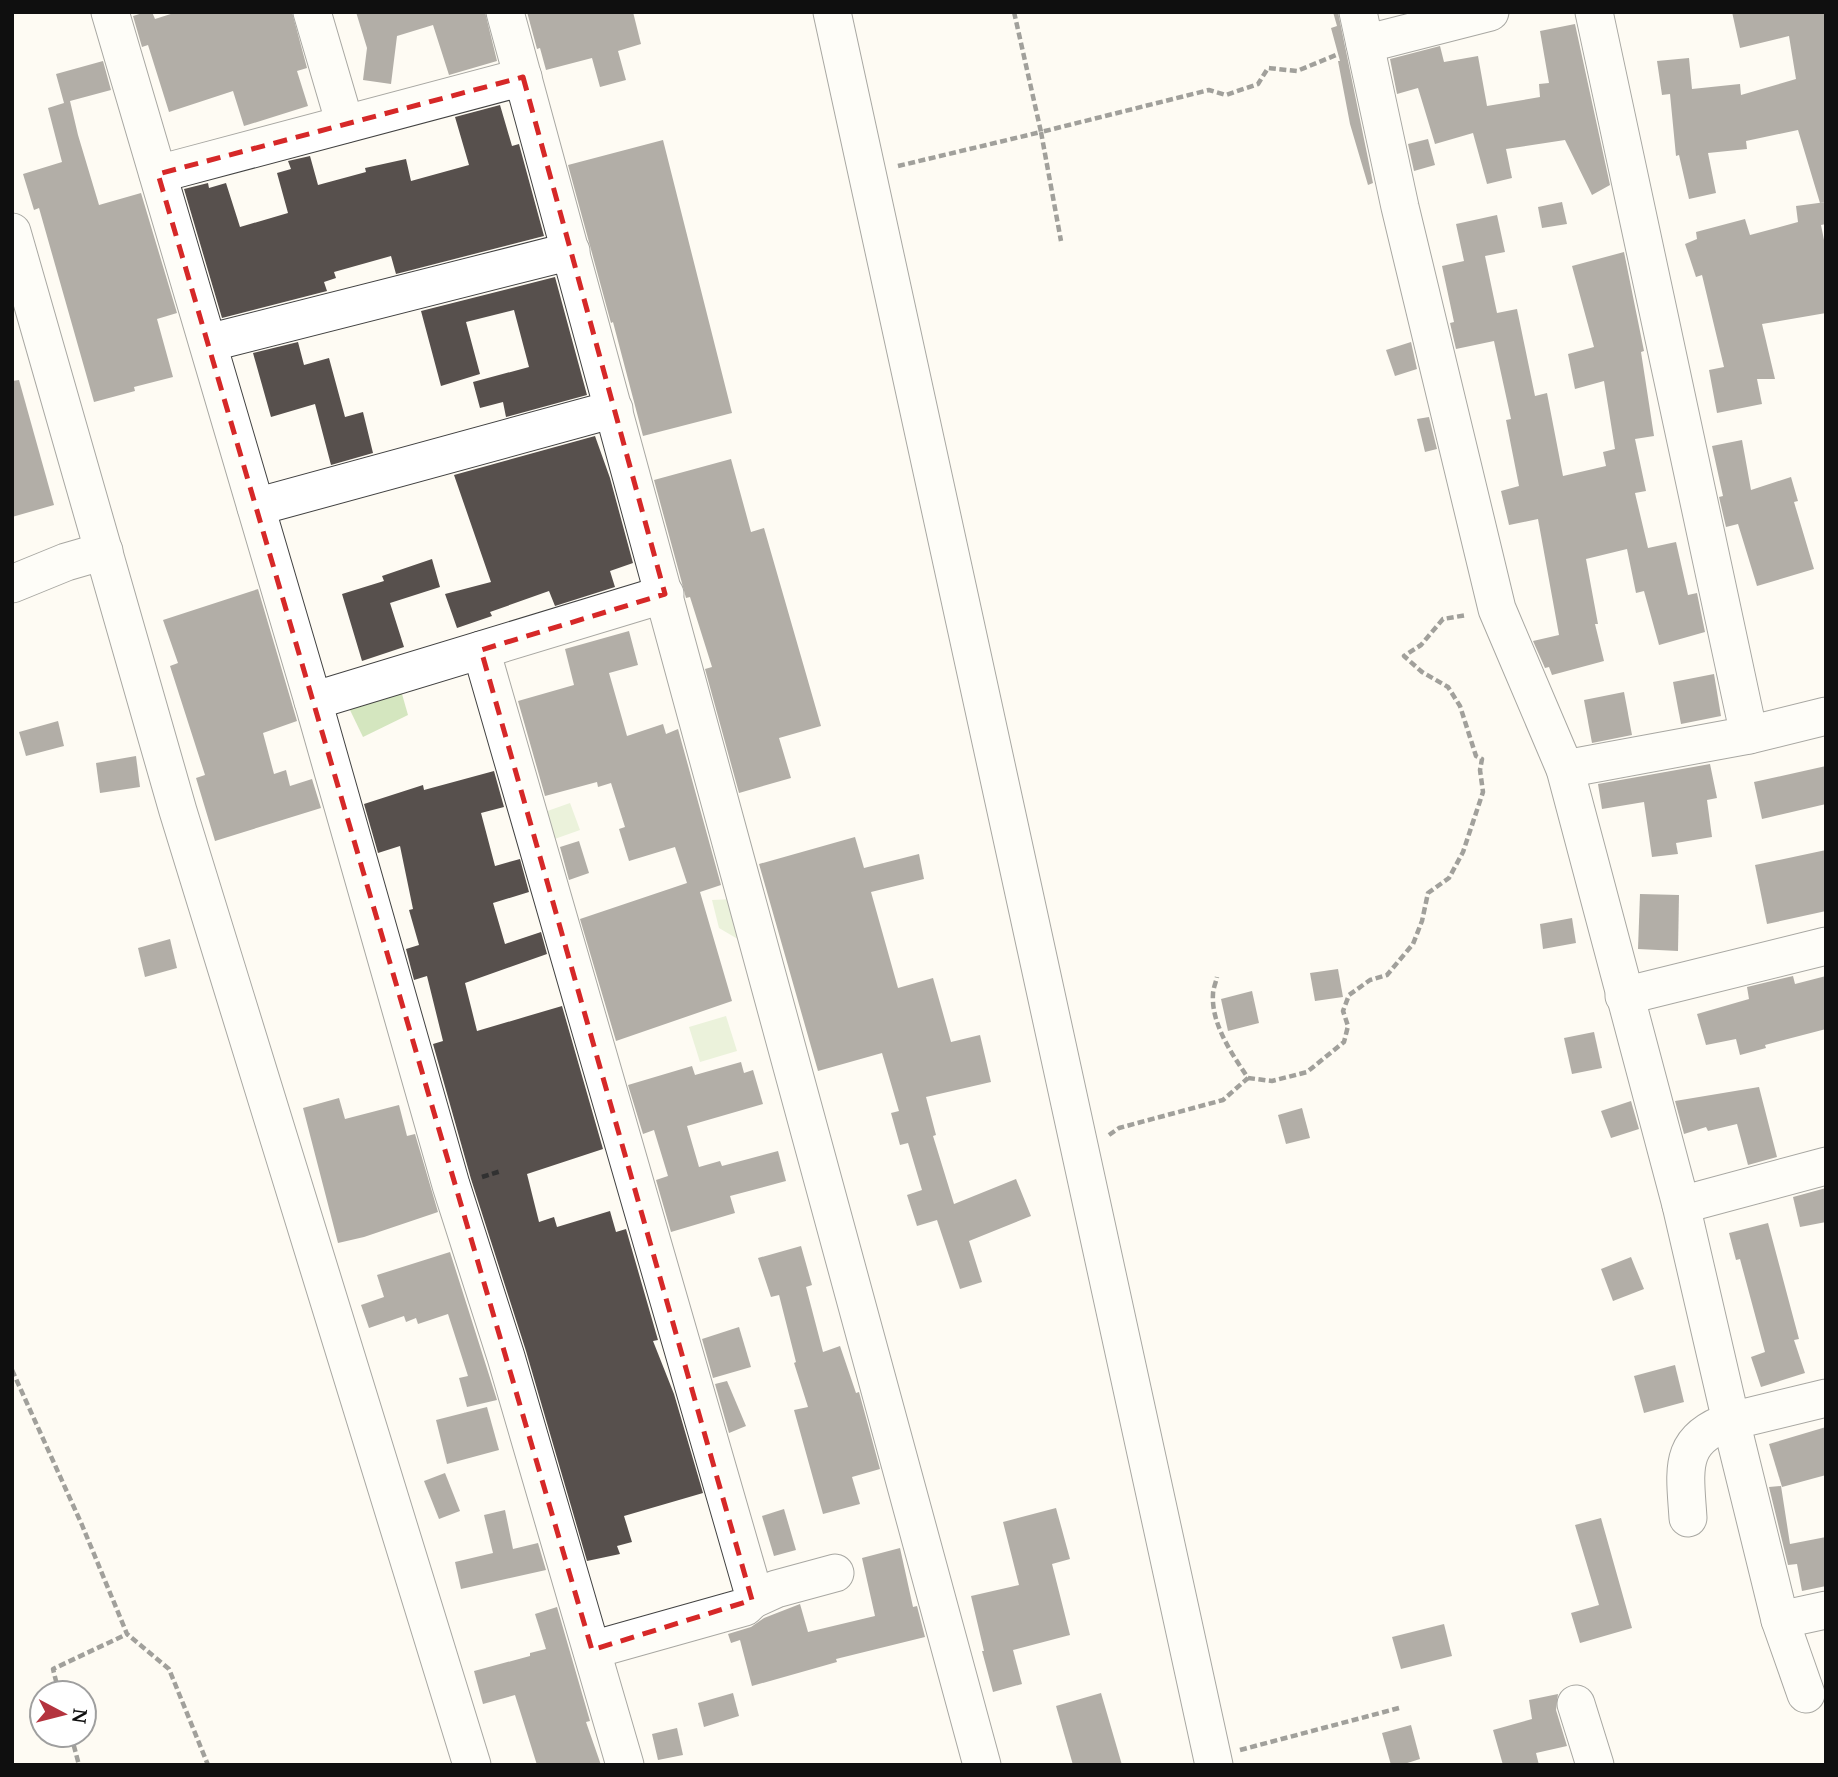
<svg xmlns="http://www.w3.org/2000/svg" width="1838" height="1777" font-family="'Noto Serif',serif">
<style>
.green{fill:#d4e6bf}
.building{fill:#57504d}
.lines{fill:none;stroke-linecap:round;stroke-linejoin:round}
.minor-casing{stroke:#424242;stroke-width:39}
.path{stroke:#313131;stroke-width:4.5;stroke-dasharray:7 3.5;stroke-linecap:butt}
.minor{stroke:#fff;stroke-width:37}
.marked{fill:none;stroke:#d62828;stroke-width:5;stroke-dasharray:14 9;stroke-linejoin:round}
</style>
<rect width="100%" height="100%" fill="#fefbf3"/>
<!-- green -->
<g class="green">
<path d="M400 687 408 715 363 737 349 708Z"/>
<path d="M570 803 580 830 549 841 539 814Z"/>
<path d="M735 899 748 945 719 928 712 900Z"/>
<path d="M726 1016 737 1051 700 1062 689 1027Z"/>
</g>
<!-- building -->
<g class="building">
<path d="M146 12H152L155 19 177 12H292L307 68 297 71 308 106 244 126 233 91 169 112 148 45 142 47 133 16Z"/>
<path d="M356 12H485L497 61 449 75 433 25 397 36 391 84 363 80 367 48Z"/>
<path d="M527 12H633L641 44 618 51 626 80 600 87 592 58 546 70 540 48 537 49Z"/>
<path d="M1333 12H1338L1373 183 1368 185 1350 124 1338 61H1340L1331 28 1337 26Z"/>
<path d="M1732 12H1826V202L1820 203 1798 130 1746 141 1747 149 1708 153 1716 193 1689 199 1679 155 1676 156 1670 94 1662 95 1657 61 1689 58 1692 89 1740 84 1741 95 1796 79 1789 36 1740 48Z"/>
<path d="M1575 24 1610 185 1592 195 1565 140 1506 149 1512 178 1487 184 1473 133 1435 144 1418 88 1397 94 1390 59 1440 46 1444 62 1478 56 1487 106 1540 97 1539 84 1549 83 1540 31Z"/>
<path d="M103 61 111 90 70 101 78 135 99 205 141 193 177 313 157 319 173 377 134 387 135 391 94 402 39 208 34 210 23 174 62 162 48 108 64 103 56 74Z"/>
<path d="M500 105 512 146 519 144 544 236 396 274 391 256 334 272 336 278 324 282 327 291 222 318 184 189 208 183 209 188 226 183 240 227 288 213 277 173 291 169 288 161 310 156 318 185 366 172 365 168 406 159 411 181 469 165 455 117Z"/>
<path d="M1428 139 1435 165 1414 171 1408 144Z"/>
<path d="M663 140 732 413 643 436 613 322 611 323 568 165Z"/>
<path d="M1562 202 1567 224 1542 228 1538 207Z"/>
<path d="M1826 202V224L1821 225 1826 250V313L1762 324 1775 379H1757L1762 404 1717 413 1709 370 1724 367 1702 275 1696 277 1685 244 1697 239 1696 232 1745 219 1750 235 1798 222 1796 206Z"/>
<path d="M1497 215 1505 252 1485 256 1497 313 1517 309 1535 396 1547 393 1563 476 1606 466 1603 452 1615 449 1604 381 1575 389 1568 354 1594 347 1572 266 1624 252 1644 351 1641 352 1654 436 1635 439 1646 491 1635 493 1648 548 1676 542 1688 595 1697 593 1705 632 1659 645 1644 591 1636 593 1627 549 1586 559 1598 624H1595L1604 661 1552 675 1549 667 1545 668 1533 641 1559 635 1538 519 1509 525 1501 491 1519 486 1506 420 1511 419 1494 341 1456 349 1450 323 1454 322 1442 266 1464 261 1456 224Z"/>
<path d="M555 277 587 395 506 417 503 402 480 408 473 382 529 367 514 310 466 322 480 374 441 386 421 311Z"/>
<path d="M298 342 304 365 329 358 345 417 363 412 373 453 331 465 315 404 271 417 253 353Z"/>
<path d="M1411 342 1417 369 1395 376 1386 350Z"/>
<path d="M19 380 54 505 12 517V381Z"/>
<path d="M1429 417 1437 449 1425 452 1417 419Z"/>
<path d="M595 436 610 478 633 563 610 571 615 587 555 606 549 591 490 612 492 616 457 628 445 594 491 582 454 475Z"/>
<path d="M1742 440 1751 490 1791 477 1798 501 1794 502 1814 569 1757 586 1738 524 1726 527 1719 497 1723 496 1712 446Z"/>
<path d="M731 459 751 532 764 528 821 726 779 738 791 778 739 793 705 669 712 667 690 597 686 598 654 480Z"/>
<path d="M432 559 440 587 390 603 404 647 362 661 342 594 384 581 382 576Z"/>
<path d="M258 589 297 721 263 733 274 774 286 770 290 786 312 779 321 808 215 841 196 778 205 775 170 666 178 663 163 620Z"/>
<path d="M629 631 638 665 609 673 627 736 663 724 666 734 678 729 721 885 700 892 732 1001 616 1041 580 919 687 883 675 847 629 861 619 829 625 827 611 783 598 787 597 782 545 796 518 701 574 685 565 649Z"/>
<path d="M1714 674 1721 716 1681 724 1673 682Z"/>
<path d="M1624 692 1632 735 1592 743 1584 700Z"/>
<path d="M58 721 64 746 26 756 19 732Z"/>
<path d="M136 756 140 787 100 793 96 763Z"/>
<path d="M1710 764 1717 798 1707 800 1712 837 1676 843 1678 854 1652 857 1644 802 1602 809 1598 784Z"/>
<path d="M1826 766V804L1762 819 1754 782Z"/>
<path d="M494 771 504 807 481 813 495 866 520 859 529 892 493 903 505 944 541 932 547 954 465 983 477 1031 562 1006 603 1149 527 1174 539 1222 554 1217 557 1227 610 1211 616 1232 626 1229 658 1340 653 1341 674 1394 703 1493 624 1516 632 1542 617 1546 620 1554 587 1561 526 1351 471 1179 433 1044 443 1041 427 976 414 980 406 949 419 945 409 910 413 909 400 846 378 853 364 804 423 785 424 790Z"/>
<path d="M855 837 864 868 919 854 924 879 871 892 898 988 933 978 951 1042 980 1035 991 1082 926 1097 936 1135 933 1136 954 1204 1016 1179 1031 1216 969 1241 982 1282 960 1289 937 1220 917 1226 907 1195 922 1190 908 1143 900 1145 891 1113 899 1111 882 1053 818 1071 759 864Z"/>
<path d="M579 841 589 873 569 880 560 847Z"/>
<path d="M1826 850V911L1767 924 1755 865Z"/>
<path d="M1640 894 1679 895 1678 951 1638 949Z"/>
<path d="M1572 918 1576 943 1543 949 1540 924Z"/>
<path d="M170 939 177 968 145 977 138 948Z"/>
<path d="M1338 969 1343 997 1315 1001 1310 973Z"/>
<path d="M1793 976 1795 984 1826 976V1029L1765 1045 1766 1048 1740 1055 1736 1039 1706 1045 1697 1014 1749 999 1747 987Z"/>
<path d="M1252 991 1259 1023 1228 1031 1221 999Z"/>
<path d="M1594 1032 1602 1068 1572 1074 1564 1038Z"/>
<path d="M741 1062 744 1073 753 1070 763 1104 687 1126 699 1167 720 1161 722 1166 778 1151 786 1181 730 1196 735 1213 671 1232 656 1180 668 1176 654 1130 643 1134 628 1085 692 1066 695 1075Z"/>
<path d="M1759 1087 1777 1157 1748 1165 1737 1124 1708 1131 1706 1127 1684 1134 1675 1101Z"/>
<path d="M339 1098 345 1119 399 1105 407 1136 415 1134 438 1212 364 1237 338 1243 303 1108Z"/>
<path d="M1631 1101 1639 1129 1611 1138 1601 1111Z"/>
<path d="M1302 1108 1310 1138 1286 1144 1278 1115Z"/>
<path d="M1826 1188V1222L1800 1227 1793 1197Z"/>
<path d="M1768 1223 1799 1339 1794 1340 1805 1373 1761 1387 1751 1357 1765 1352 1740 1259 1736 1260 1729 1233Z"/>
<path d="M801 1246 812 1285 806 1287 823 1352 840 1346 856 1393 859 1392 880 1469 852 1477 860 1504 823 1514 794 1410 808 1407 794 1363 796 1362 779 1295 771 1297 758 1258Z"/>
<path d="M450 1252 497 1400 467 1407 459 1378 468 1376 448 1314 418 1324 416 1318 406 1322 404 1316 369 1328 361 1305 384 1297 377 1275Z"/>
<path d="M1631 1257 1644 1289 1613 1301 1601 1269Z"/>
<path d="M739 1327 751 1367 713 1378 702 1339Z"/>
<path d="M1675 1365 1684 1402 1644 1413 1634 1376Z"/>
<path d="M727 1381 746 1426 729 1433 715 1384Z"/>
<path d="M487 1407 499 1450 447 1464 436 1420Z"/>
<path d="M1826 1427V1475L1782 1487 1769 1444Z"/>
<path d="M445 1473 460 1511 439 1519 424 1481Z"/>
<path d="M1781 1486 1790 1544 1826 1537V1586L1802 1591 1797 1564 1788 1565 1769 1487Z"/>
<path d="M1056 1508 1070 1559 1052 1564 1070 1635 1013 1650 1022 1684 993 1692 982 1651H984L971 1596 1019 1585 1003 1522Z"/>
<path d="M784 1509 796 1550 774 1556 762 1516Z"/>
<path d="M505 1510 513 1549 538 1543 546 1570 461 1589 455 1562 493 1553 484 1515Z"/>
<path d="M1601 1518 1632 1628 1580 1643 1571 1613 1599 1605 1575 1525Z"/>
<path d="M900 1548 913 1607 917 1606 925 1637 836 1659 837 1662 752 1686 740 1640 731 1643 728 1634 751 1627 764 1618 800 1604 808 1632 875 1616 862 1558Z"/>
<path d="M557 1607 590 1721 586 1722 601 1765H537L515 1695 483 1704 474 1671 530 1656V1653L546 1649 535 1614Z"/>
<path d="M1444 1624 1452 1656 1401 1669 1392 1637Z"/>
<path d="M733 1693 739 1716 704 1727 698 1703Z"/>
<path d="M1101 1693 1122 1765H1073L1056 1706Z"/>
<path d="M1558 1694 1556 1710 1567 1746 1536 1753 1539 1765H1503L1493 1730 1532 1719 1529 1700Z"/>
<path d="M1411 1725 1420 1759 1401 1765H1391L1382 1733Z"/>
<path d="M677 1728 683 1755 658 1760 652 1734Z"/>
</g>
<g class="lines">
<defs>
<g id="minor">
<path d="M110 12 313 701 451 1185 506 1357 625 1765"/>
<path d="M312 12 345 124"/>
<path d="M505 12 982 1765"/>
<path d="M832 12 1214 1765"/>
<path d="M1358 12 1400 207 1497 609 1565 769 1681 1205 1731 1421C1677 1439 1685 1470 1688 1518"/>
<path d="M1594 12 1749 735"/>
<path d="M1365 44 1490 12"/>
<path d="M158 174 523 77"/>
<path d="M12 232 178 811 472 1765"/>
<path d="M208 343 571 251"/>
<path d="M256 507 614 409"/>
<path d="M12 584 66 562 104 551"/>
<path d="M481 650 752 1588V1600L745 1607 592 1650"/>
<path d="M313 701 665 594"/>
<path d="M1565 769 1749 735 1826 716"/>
<path d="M1624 996 1826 946"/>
<path d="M1681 1205 1826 1166"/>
<path d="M752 1600 776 1589 835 1573"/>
<path d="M1780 1620 1826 1610"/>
<path d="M1806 1694 1780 1620 1731 1421 1826 1398"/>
<path d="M1576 1704 1595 1765"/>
</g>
</defs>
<!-- minor casing -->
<use href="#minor" class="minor-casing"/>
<!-- path -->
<g class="path">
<path d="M1014 12 1041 132 1209 90 1226 95 1258 84 1268 68 1297 71 1336 55"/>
<path d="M898 166 1041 132 1061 241"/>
<path d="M1248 1078 1272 1081 1307 1072 1344 1042 1348 1026 1343 1011 1349 995 1370 980 1387 975 1413 944 1422 921 1428 893 1449 878 1463 852 1483 792 1480 770 1482 759 1476 756 1460 706 1448 687 1422 672 1404 656 1421 645 1443 619 1467 615"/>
<path d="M1109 1135 1119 1128 1223 1100 1248 1078C1232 1054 1211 1024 1213 994 1213 989 1216 982 1217 977"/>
<path d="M482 1177 501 1171"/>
<path d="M12 1370 82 1525 127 1634 169 1669 208 1765"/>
<path d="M59 1693 53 1669 127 1634"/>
<path d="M71 1735 79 1765"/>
<path d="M1240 1750 1399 1708"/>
</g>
<!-- minor -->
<use href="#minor" class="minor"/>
</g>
<!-- marked area -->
<path d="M0 0H1838V1777H0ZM523 77 665 594 481 650 752 1600 592 1650 158 174Z" fill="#fefbf3" fill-opacity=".55" fill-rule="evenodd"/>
<path class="marked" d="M523 77 665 594 481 650 752 1600 592 1650 158 174Z"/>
<!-- border -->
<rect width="1838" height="1777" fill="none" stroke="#0f0f0f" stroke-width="28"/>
<!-- north arrow -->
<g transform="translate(63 1714) rotate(97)"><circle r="33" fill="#ffffff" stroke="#9f9f9f" stroke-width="2"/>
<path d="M0-5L12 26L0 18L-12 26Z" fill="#b4333e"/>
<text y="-10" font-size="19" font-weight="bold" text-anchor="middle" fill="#0f0f0f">N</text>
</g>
</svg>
